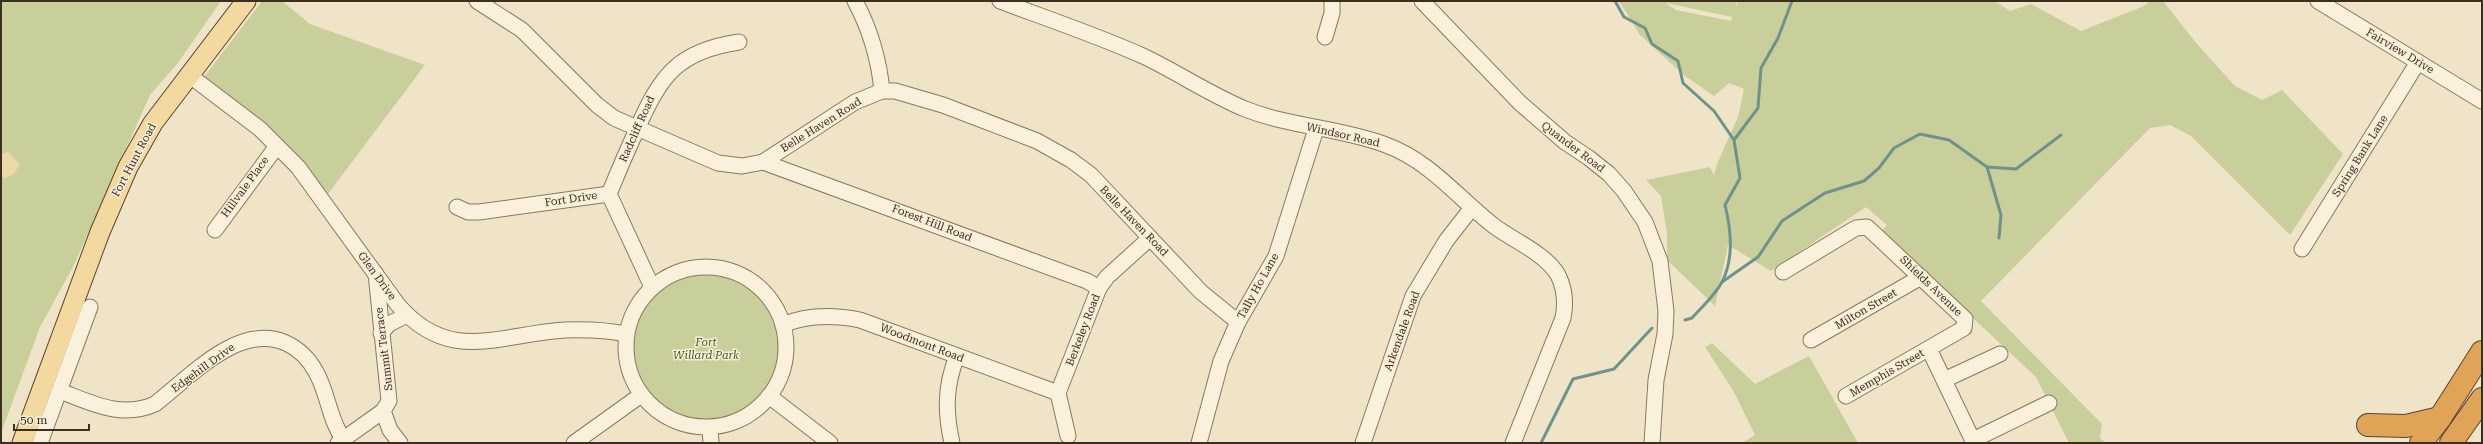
<svg xmlns="http://www.w3.org/2000/svg" width="2483" height="444" font-family="'Roboto Serif',serif">
<style>
.green{fill:#c9cf9b;fill-rule:evenodd}
.sand{fill:#ecd9a5}
.lines{fill:none;stroke-linecap:round;stroke-linejoin:round}
.stream{stroke:#6f938a;stroke-width:3}
.minor-casing{stroke:#8d765c;stroke-width:17}
.major-casing{stroke:#5b4430;stroke-width:21}
.highway-casing{stroke:#5b4430;stroke-width:24}
.minor{stroke:#faf1dc;stroke-width:15}
.major{stroke:#f3d9a0;stroke-width:19}
.highway{stroke:#e0a458;stroke-width:22}
.labels{text-anchor:middle;dominant-baseline:central;stroke-width:3;stroke-linejoin:round;paint-order:stroke}
.street-label{font-size:11px;fill:#3d2e20;stroke:#f7eed8}
.park-label{font-size:11px;font-style:italic;fill:#4d5a26;stroke:#f7eed8}
</style>
<rect width="100%" height="100%" fill="#f0e4c8"/>
<!-- green -->
<g class="green">
<path d="M1 1H221L178 63 150 95 73 267 40 327 1 433Z"/>
<path d="M262 1H282L310 24 425 65 328 194 275 133 204 77Z"/>
<path d="M1619 1H1736V6L1738 1H1995L2010 11 2031 4 2081 31 2144 6 2150 1H2163L2197 44 2235 86 2262 100 2282 90 2343 154 2290 235 2191 136 2170 125 2150 128 1981 301 2102 424 2100 438 2106 443H2069L2036 377 1881 232 1887 225 1866 207 1771 271 1728 245 1715 306 1667 260V233L1661 196 1646 180 1710 167 1714 175 1717 164 1738 117 1744 89 1729 83 1714 96 1685 76 1640 35ZM1666 3 1732 17 1731 21 1676 10Z"/>
<circle cx="706" cy="348" r="74"/>
<path d="M1712 343 1755 384 1809 356 1858 443H1742L1755 435 1734 392 1705 347Z"/>
</g>
<!-- sand -->
<path class="sand" d="M8 152 20 164 14 174 5 178 1 176V154Z"/>
<g class="lines">
<!-- stream -->
<g class="stream">
<path d="M1615 1 1624 17 1645 28 1652 44 1678 61 1683 83 1714 111 1734 140"/>
<path d="M1987 167 2016 169 2061 135"/>
<path d="M1722 282 1758 257 1782 221 1825 193 1864 181 1879 168 1894 148 1920 134 1949 140 1987 167 2001 215 1999 238"/>
<path d="M1685 320 1692 318C1702 307 1715 295 1722 282 1734 259 1731 229 1725 205L1740 178 1734 140 1758 108 1761 68 1778 38 1792 1"/>
<path d="M1541 443 1573 379 1614 369 1652 328"/>
</g>
<defs>
<g id="minor">
<path d="M477 1 522 30 597 105 614 118 718 163 742 166 763 162 855 102 882 91H895L943 105 1037 141 1071 160 1091 175 1201 292 1238 322"/>
<path d="M855 1C870 29 879 60 882 91"/>
<path d="M1000 1C1048 19 1096 35 1143 56 1177 72 1209 94 1245 109 1291 127 1341 128 1386 145 1430 161 1458 198 1494 226 1514 241 1545 253 1558 275 1565 289 1566 303 1563 318L1513 443"/>
<path d="M1422 1 1520 103 1565 142 1589 158 1609 174 1624 191 1645 222 1660 261 1666 311 1665 334 1656 380 1652 443"/>
<path d="M2318 1 2482 101"/>
<path d="M1325 37 1332 13V1"/>
<path d="M189 75 260 129 298 167 398 305C450 365 499 334 565 330 586 329 606 330 626 334"/>
<path d="M763 162 1087 281 1099 288"/>
<path d="M609 194C618 172 627 151 637 129 661 75 678 51 739 42"/>
<path d="M609 194 652 287"/>
<path d="M457 207 468 212H479L609 194"/>
<path d="M215 230 277 146"/>
<path d="M2302 249 2418 62"/>
<circle cx="706" cy="347" r="80"/>
<path d="M1783 272 1856 228 1867 227 1965 319 1964 328 1959 331 1846 396"/>
<path d="M783 325C808 314 834 315 860 320L1058 393"/>
<path d="M381 333 389 324 407 315"/>
<path d="M1811 340 1921 277"/>
<path d="M1929 349 1974 443"/>
<path d="M1944 380 2000 354"/>
<path d="M60 391C92 403 121 419 155 404 190 377 239 322 286 343 299 349 309 359 316 372 328 393 329 419 343 439"/>
<path d="M1058 393 1099 288 1107 277 1150 238"/>
<path d="M1058 393 1068 436"/>
<path d="M769 396 830 443"/>
<path d="M383 411 390 430 400 443"/>
<path d="M710 428 711 443"/>
<path d="M1973 440 2049 403"/>
<path d="M40 443 90 307"/>
<path d="M338 443 383 411 389 401 376 274"/>
<path d="M574 443 641 395"/>
<path d="M952 443C945 412 945 386 957 356"/>
<path d="M1199 443 1221 361 1238 322 1276 256 1316 129"/>
<path d="M1363 443 1413 296 1446 241 1471 209"/>
</g>
<path id="major" d="M22 443 100 232 128 167 153 123 246 1"/>
<g id="highway">
<path d="M2368 425 2406 426 2440 418"/>
<path d="M2421 443 2440 418 2482 352"/>
<path d="M2451 443 2482 399"/>
</g>
</defs>
<!-- minor casing -->
<use href="#minor" class="minor-casing"/>
<!-- major casing -->
<use href="#major" class="major-casing"/>
<!-- highway casing -->
<use href="#highway" class="highway-casing"/>
<!-- minor -->
<use href="#minor" class="minor"/>
<!-- major -->
<use href="#major" class="major"/>
<!-- highway -->
<use href="#highway" class="highway"/>
</g>
<g class="labels">
<!-- street labels -->
<g class="street-label">
<text transform="translate(2400 51) rotate(31)">Fairview Drive</text>
<text transform="translate(821 125) rotate(-32)">Belle Haven Road</text>
<text transform="translate(637 129) rotate(-66)">Radcliff Road</text>
<text transform="translate(1343 135) rotate(13)">Windsor Road</text>
<text transform="translate(1573 147) rotate(37)">Quander Road</text>
<text transform="translate(2360 156) rotate(-58)">Spring Bank Lane</text>
<text transform="translate(134 160) rotate(-62)">Fort Hunt Road</text>
<text transform="translate(245 187) rotate(-54)">Hillvale Place</text>
<text transform="translate(571 199) rotate(-8)">Fort Drive</text>
<text transform="translate(1134 221) rotate(46)">Belle Haven Road</text>
<text transform="translate(932 223) rotate(21)">Forest Hill Road</text>
<text transform="translate(377 276) rotate(54)">Glen Drive</text>
<text transform="translate(1258 286) rotate(-61)">Tally Ho Lane</text>
<text transform="translate(1931 286) rotate(44)">Shields Avenue</text>
<text transform="translate(1866 309) rotate(-30)">Milton Street</text>
<text transform="translate(1083 330) rotate(-69)">Berkeley Road</text>
<text transform="translate(1402 331) rotate(-70)">Arkendale Road</text>
<text transform="translate(922 343) rotate(21)">Woodmont Road</text>
<text transform="translate(384 349) rotate(-97)">Summit Terrace</text>
<text transform="translate(203 368) rotate(-36)">Edgehill Drive</text>
<text transform="translate(1887 373) rotate(-30)">Memphis Street</text>
</g>
<!-- park labels -->
<g class="park-label">
<text x="706" y="342">Fort<tspan x="706" dy="13">Willard Park</tspan></text>
</g>
</g>
<!-- border -->
<rect width="2483" height="444" fill="none" stroke="#3d2e20" stroke-width="4"/>
<!-- scale -->
<path d="M14 424v6h75v-6" fill="none" stroke="#3d2e20" stroke-width="2"/>
<text x="20" y="424" font-size="12" fill="#3d2e20" stroke="#f7eed8" stroke-width="3" paint-order="stroke">50 m</text>
</svg>
